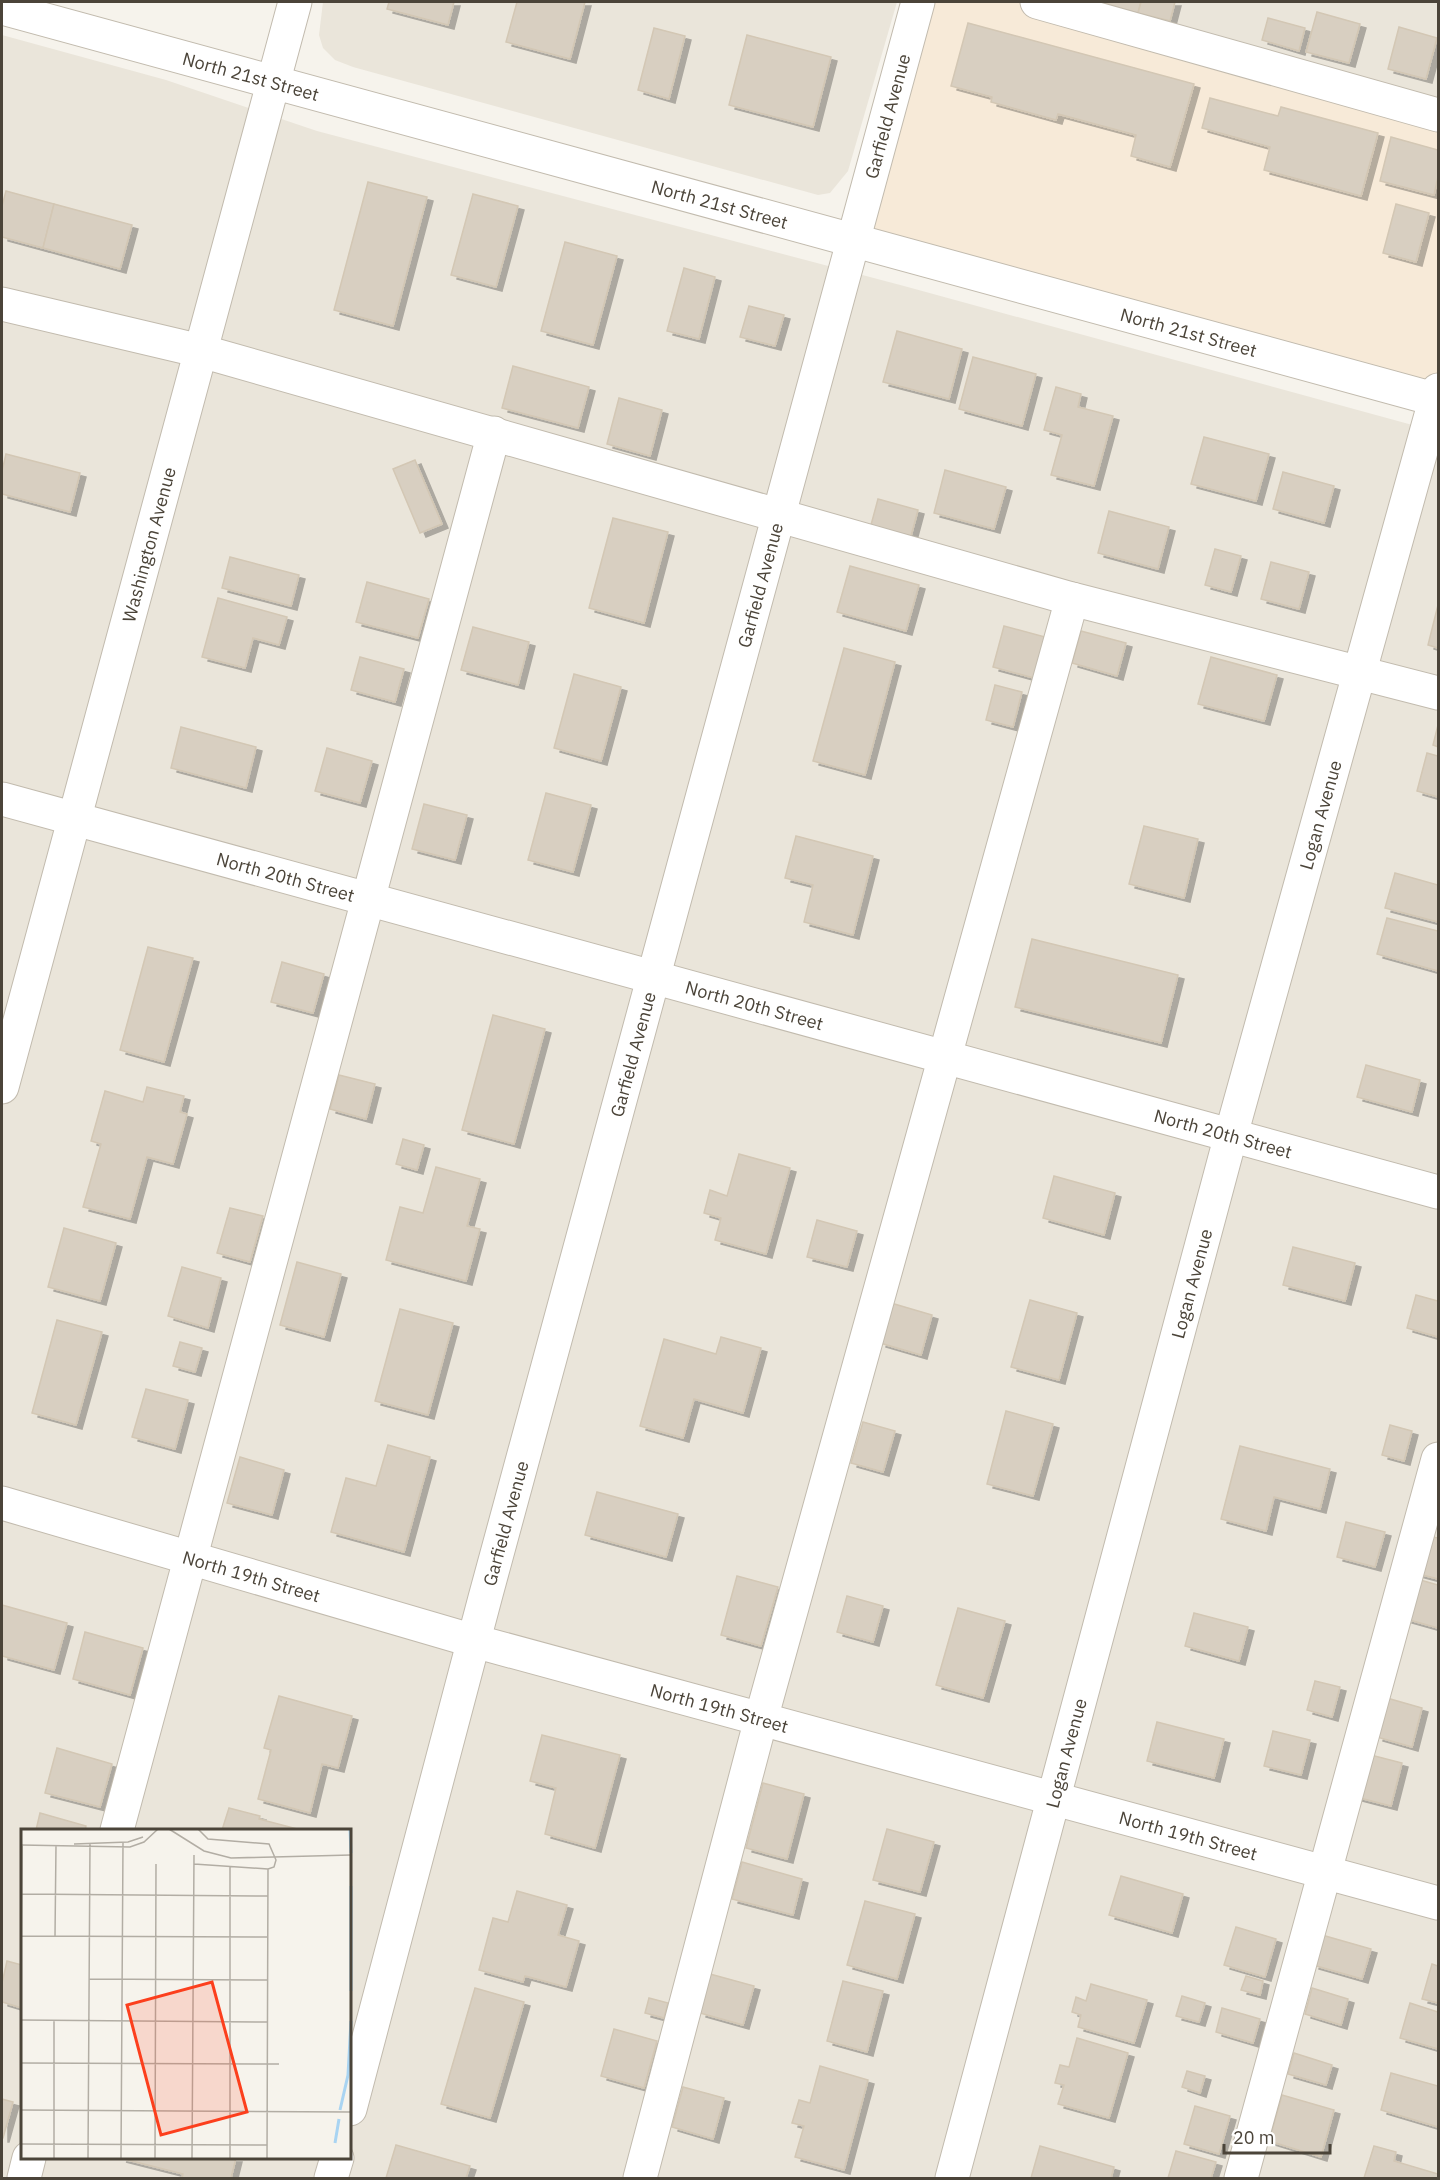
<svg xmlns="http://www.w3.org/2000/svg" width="1440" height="2180" font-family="'IBM Plex Sans',sans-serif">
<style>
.residential{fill:#eae5da;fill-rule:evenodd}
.commercial{fill:#f7ead8}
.building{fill:#d8cfc1;stroke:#d3c7b4;stroke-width:1.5;filter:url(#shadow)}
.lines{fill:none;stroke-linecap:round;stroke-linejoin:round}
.minor-casing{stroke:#c2bbae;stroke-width:35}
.minor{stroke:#fff;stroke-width:33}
.labels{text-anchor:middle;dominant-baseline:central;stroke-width:4.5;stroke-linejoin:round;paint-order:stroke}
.street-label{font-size:18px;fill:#4b4439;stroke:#fff}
.inset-river{fill:none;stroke:#a9d4f2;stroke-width:3}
.inset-road{fill:none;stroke:#b2ada4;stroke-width:1.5}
.view{fill:#fc3f1d;fill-opacity:0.15;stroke:#fc3f1d;stroke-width:3}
.inset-edge{fill:none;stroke:#4b4439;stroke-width:3}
</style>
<defs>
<filter id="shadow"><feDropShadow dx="6" dy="4" stdDeviation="0" flood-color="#0004"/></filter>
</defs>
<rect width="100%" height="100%" fill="#f6f3ec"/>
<!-- residential -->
<g class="residential">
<path d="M323 2H897L848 171 830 193 818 195 353 67 335 60 323 48 319 35Z"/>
<path d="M1076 2H1438V104Z"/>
<path d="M2 35 166 80 317 131 904 286 1438 432V2178H2ZM22 1830H350V2158H22Z"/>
</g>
<!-- commercial -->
<path class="commercial" d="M918 2H1037L1438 115V390L854 239Z"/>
<!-- building -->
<g class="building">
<path d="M389 2H454L448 25 387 9Z"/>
<path d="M517 2H585L570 59 506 42Z"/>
<path d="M1100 2H1141L1138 13Z"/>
<path d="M1141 2H1175L1170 21 1138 13Z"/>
<path d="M1317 12 1360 24 1349 63 1306 52Z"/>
<path d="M1268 18 1305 28 1299 51 1262 40Z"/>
<path d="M968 23 1194 84 1170 167 1131 156 1136 135 1058 114 1056 120 991 102 992 97 951 86Z"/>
<path d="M1399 27 1437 38 1426 79 1388 69Z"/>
<path d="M654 28 685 36 669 99 638 90Z"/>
<path d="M747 35 831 57 813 127 729 105Z"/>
<path d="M1210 98 1278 116 1281 107 1378 133 1361 196 1264 170 1270 147 1202 128Z"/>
<path d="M1391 137 1438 150V177L1434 195 1380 181Z"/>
<path d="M368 182 427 197 393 326 334 310Z"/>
<path d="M6 191 54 204 43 248 2 237V206Z"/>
<path d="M473 194 518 206 496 287 451 275Z"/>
<path d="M54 204 132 225 120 269 43 248Z"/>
<path d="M1396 204 1429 213 1416 262 1383 253Z"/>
<path d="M565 242 617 256 593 345 541 331Z"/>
<path d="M684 268 715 277 699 339 667 331Z"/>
<path d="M749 306 784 315 775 346 740 337Z"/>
<path d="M897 331 962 349 949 399 883 382Z"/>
<path d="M973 357 1036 374 1022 426 959 409Z"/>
<path d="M513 366 589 387 578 428 502 408Z"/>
<path d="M1056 387 1081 394 1078 407 1113 416 1094 486 1051 475 1062 435 1044 430Z"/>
<path d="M619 398 662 410 650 456 607 444Z"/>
<path d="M1204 437 1269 454 1256 501 1191 484Z"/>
<path d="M6 454 80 473 70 512 2 494V471Z"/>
<path d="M415 460 442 524 420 533 393 469Z"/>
<path d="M945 470 1006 487 994 529 934 513Z"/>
<path d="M1283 472 1334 486 1324 523 1273 509Z"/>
<path d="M878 499 918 510 911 536 871 525Z"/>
<path d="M1109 511 1169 527 1158 569 1098 553Z"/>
<path d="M613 518 668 532 644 623 589 608Z"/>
<path d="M1215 549 1241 556 1231 592 1205 585Z"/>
<path d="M230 557 299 575 291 606 222 588Z"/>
<path d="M1271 562 1309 572 1299 609 1261 599Z"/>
<path d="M850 566 919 585 906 631 837 612Z"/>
<path d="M367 582 429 599 418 638 356 622Z"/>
<path d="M218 598 287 617 279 645 253 638 245 668 202 657Z"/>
<path d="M1438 605V648L1428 645Z"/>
<path d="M1004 626 1045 637 1034 678 993 667Z"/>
<path d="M473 627 529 642 518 685 461 670Z"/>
<path d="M1081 631 1126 643 1117 676 1072 663Z"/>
<path d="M844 648 895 662 865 775 813 761Z"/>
<path d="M360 657 404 669 395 702 351 690Z"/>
<path d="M1211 657 1277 675 1264 721 1198 704Z"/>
<path d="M574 674 621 687 601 761 554 748Z"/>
<path d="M995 685 1022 692 1013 727 986 720Z"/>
<path d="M1438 725V747L1433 745Z"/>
<path d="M181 727 256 747 246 788 171 768Z"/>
<path d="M327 748 372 761 360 803 315 791Z"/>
<path d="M1427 753 1438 756V797L1417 791Z"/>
<path d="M546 793 591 805 573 872 528 860Z"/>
<path d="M424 804 467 815 455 860 412 849Z"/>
<path d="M1144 826 1198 839 1184 898 1129 884Z"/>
<path d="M796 836 873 856 853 935 804 922 813 885 785 878Z"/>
<path d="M1395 873 1438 885V922L1385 908Z"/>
<path d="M1387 918 1438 931V971L1377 954Z"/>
<path d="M1032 939 1178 975 1161 1043 1015 1007Z"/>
<path d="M148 947 193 958 164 1062 120 1050Z"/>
<path d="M282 962 324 974 313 1013 271 1002Z"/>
<path d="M493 1015 545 1029 514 1144 462 1130Z"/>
<path d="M1366 1065 1420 1080 1412 1112 1357 1097Z"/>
<path d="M339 1075 375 1084 366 1119 330 1109Z"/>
<path d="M147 1087 184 1096 180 1112 187 1114 173 1164 147 1157 130 1219 83 1207 101 1144 91 1141 105 1091 143 1102Z"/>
<path d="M403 1139 424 1145 417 1170 396 1164Z"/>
<path d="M739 1154 790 1168 766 1254 715 1240 721 1218 704 1213 710 1190 727 1196Z"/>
<path d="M436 1167 480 1179 467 1226 480 1229 466 1281 386 1260 400 1207 423 1213Z"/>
<path d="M1054 1176 1115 1193 1104 1235 1043 1218Z"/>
<path d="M230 1208 263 1216 250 1262 217 1253Z"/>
<path d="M817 1220 857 1231 847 1267 807 1257Z"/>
<path d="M64 1228 116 1243 100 1301 48 1287Z"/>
<path d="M1293 1247 1355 1263 1345 1301 1283 1285Z"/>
<path d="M297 1262 341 1274 324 1337 280 1325Z"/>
<path d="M182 1267 221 1278 208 1328 168 1316Z"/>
<path d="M1416 1295 1438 1301V1337L1407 1328Z"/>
<path d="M1030 1300 1077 1313 1059 1380 1011 1367Z"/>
<path d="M891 1303 932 1315 921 1355 880 1343Z"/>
<path d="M400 1309 453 1323 428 1415 375 1401Z"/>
<path d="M57 1320 102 1332 76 1425 32 1413Z"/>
<path d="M721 1337 761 1348 743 1413 694 1399 683 1438 640 1426 664 1339 716 1354Z"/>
<path d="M180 1342 202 1348 195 1372 173 1366Z"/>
<path d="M146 1389 188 1400 175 1449 132 1437Z"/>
<path d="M1006 1411 1053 1424 1033 1496 987 1484Z"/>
<path d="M863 1422 895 1431 883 1472 851 1463Z"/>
<path d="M1390 1425 1412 1431 1404 1461 1382 1455Z"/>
<path d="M388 1445 430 1457 404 1552 331 1532 346 1478 376 1486Z"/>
<path d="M1240 1446 1330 1469 1320 1509 1274 1497 1266 1531 1221 1519Z"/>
<path d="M240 1457 284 1470 272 1515 227 1503Z"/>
<path d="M597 1492 678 1514 666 1557 585 1535Z"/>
<path d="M1346 1522 1385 1532 1375 1567 1337 1557Z"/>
<path d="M1425 1535 1438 1538V1579L1415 1573Z"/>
<path d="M737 1576 778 1587 761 1646 721 1635Z"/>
<path d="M1417 1579 1438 1585V1628L1406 1619Z"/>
<path d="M847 1596 883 1606 873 1642 837 1632Z"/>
<path d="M2 1605 67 1623 54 1670 2 1656Z"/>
<path d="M958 1608 1005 1621 983 1698 936 1685Z"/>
<path d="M1194 1613 1248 1627 1239 1661 1185 1646Z"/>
<path d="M85 1632 143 1648 130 1695 73 1679Z"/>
<path d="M1315 1681 1340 1687 1332 1717 1307 1710Z"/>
<path d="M279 1696 352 1716 338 1768 322 1764 310 1813 258 1799 271 1750 264 1748Z"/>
<path d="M1387 1698 1422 1708 1412 1747 1377 1737Z"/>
<path d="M1157 1722 1224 1739 1214 1778 1147 1761Z"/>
<path d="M1273 1731 1310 1740 1301 1775 1264 1766Z"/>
<path d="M542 1735 620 1755 595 1848 545 1834 556 1788 530 1781Z"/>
<path d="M57 1748 112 1764 100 1807 45 1793Z"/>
<path d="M1367 1754 1402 1763 1391 1806 1356 1797Z"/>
<path d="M763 1783 804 1794 787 1859 746 1848Z"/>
<path d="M229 1808 260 1816 259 1819 301 1830H222Z"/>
<path d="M40 1813 86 1826 85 1830H36Z"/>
<path d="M887 1829 934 1842 920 1892 873 1880Z"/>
<path d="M742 1862 802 1879 793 1915 732 1899Z"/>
<path d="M1121 1876 1183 1894 1172 1933 1109 1915Z"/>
<path d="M517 1891 567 1905 558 1935 579 1941 566 1987 525 1976 523 1982 479 1970 493 1918 508 1922Z"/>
<path d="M865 1901 915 1914 897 1979 847 1965Z"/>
<path d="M1236 1927 1276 1939 1265 1977 1224 1965Z"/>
<path d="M1322 1935 1371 1949 1362 1979 1313 1965Z"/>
<path d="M7 1961 22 1965V2008L2 2002V1983Z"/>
<path d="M1432 1964 1438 1966V2003L1422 1999Z"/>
<path d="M710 1974 754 1986 743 2025 700 2013Z"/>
<path d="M1246 1976 1263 1981 1260 1995 1241 1990Z"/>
<path d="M843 1981 883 1991 867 2052 827 2041Z"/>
<path d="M1091 1984 1147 2000 1134 2043 1078 2027 1081 2015 1072 2012 1076 1997 1086 2001Z"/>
<path d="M475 1988 524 2002 490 2118 441 2104Z"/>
<path d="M1312 1988 1348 1999 1341 2025 1305 2014Z"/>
<path d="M1182 1996 1205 2003 1199 2022 1176 2016Z"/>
<path d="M649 1998 668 2003 664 2018 645 2013Z"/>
<path d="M1410 2003 1438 2012V2049L1400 2038Z"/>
<path d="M1222 2008 1260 2019 1253 2043 1216 2032Z"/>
<path d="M614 2029 657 2041 644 2088 601 2076Z"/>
<path d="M1077 2038 1128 2053 1109 2118 1058 2104 1064 2085 1055 2083 1060 2065 1069 2067Z"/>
<path d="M1294 2053 1332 2065 1326 2085 1288 2074Z"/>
<path d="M820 2066 868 2080 844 2170 795 2157 804 2126 792 2123 799 2100 810 2103Z"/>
<path d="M1187 2071 1205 2076 1200 2093 1182 2087Z"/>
<path d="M1391 2073 1438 2086V2127L1381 2110Z"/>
<path d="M683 2087 724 2098 713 2139 672 2127Z"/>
<path d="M1282 2095 1334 2110 1321 2157 1269 2141Z"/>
<path d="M2 2099 13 2102 3 2138H2Z"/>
<path d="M1195 2106 1230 2116 1219 2154 1184 2144Z"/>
<path d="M396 2145 470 2166 466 2178H386Z"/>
<path d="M1040 2146 1114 2167 1111 2178H1031Z"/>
<path d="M1374 2146 1396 2152 1394 2161 1438 2174V2178H1364Z"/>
<path d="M1176 2151 1216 2162 1211 2178H1168Z"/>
<path d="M120 2158H236L231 2178H182L183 2174Z"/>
</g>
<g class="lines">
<defs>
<g id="minor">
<path d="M1037 2 1438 115"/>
<path id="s1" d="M2 8 1438 400"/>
<path d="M2 304 201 351 1072 599 1438 693"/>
<path id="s2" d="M2 799 1438 1192"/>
<path id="s3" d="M2 1087 295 2"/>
<path id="s4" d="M2 1503 474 1641 1438 1903"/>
<path d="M117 1830 494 433"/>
<path id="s5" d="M350 2109 485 1598 918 2"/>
<path d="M24 2178 29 2158"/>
<path d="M331 2178 337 2158"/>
<path d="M640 2178 761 1719 1072 599"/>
<path id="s6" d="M952 2178 1231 1135 1438 390"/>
<path d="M1241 2178 1438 1459"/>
</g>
</defs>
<!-- minor casing -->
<use href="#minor" class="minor-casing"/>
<!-- minor -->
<use href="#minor" class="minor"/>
</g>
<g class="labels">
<!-- street labels -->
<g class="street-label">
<text stroke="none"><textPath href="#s1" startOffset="258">North 21st Street</textPath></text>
<text stroke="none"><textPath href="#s5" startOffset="2064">Garfield Avenue</textPath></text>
<text stroke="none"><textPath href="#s1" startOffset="744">North 21st Street</textPath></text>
<text stroke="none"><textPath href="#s1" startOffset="1230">North 21st Street</textPath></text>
<text stroke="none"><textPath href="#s3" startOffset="562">Washington Avenue</textPath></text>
<text stroke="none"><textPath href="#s5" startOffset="1578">Garfield Avenue</textPath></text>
<text stroke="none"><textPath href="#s6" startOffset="1412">Logan Avenue</textPath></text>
<text stroke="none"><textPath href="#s2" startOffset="294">North 20th Street</textPath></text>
<text stroke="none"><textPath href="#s2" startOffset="780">North 20th Street</textPath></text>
<text stroke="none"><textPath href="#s5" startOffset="1092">Garfield Avenue</textPath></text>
<text stroke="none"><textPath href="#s2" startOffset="1266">North 20th Street</textPath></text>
<text stroke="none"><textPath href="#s6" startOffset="926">Logan Avenue</textPath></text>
<text stroke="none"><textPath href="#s5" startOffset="606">Garfield Avenue</textPath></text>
<text stroke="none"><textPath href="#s4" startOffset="260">North 19th Street</textPath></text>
<text stroke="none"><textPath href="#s4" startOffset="746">North 19th Street</textPath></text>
<text stroke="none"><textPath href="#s6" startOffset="440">Logan Avenue</textPath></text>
<text stroke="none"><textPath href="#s4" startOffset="1232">North 19th Street</textPath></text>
</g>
</g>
<!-- overview -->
<g transform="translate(21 1829)">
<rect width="330" height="330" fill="#f6f3ec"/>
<path class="inset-river" d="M329 0 330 24M330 57V162M319 281 327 246 330 192M314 314 318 290"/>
<path class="inset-road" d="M148 0 183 22 210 29 330 26M177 0 187 10 248 15 255 31 253 38 247 40M53 15 107 13 122 8M0 16 109 18 123 13 137 0M173 35 247 40M0 65 247 67M0 107 247 108M34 107 35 16M0 134 1 16M68 150 246 151M0 191 246 193M0 234 258 235M0 281 330 283M0 315 246 316M33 330V191M67 330 69 14M100 330 102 14M134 330 135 35M171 330 173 26M209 330V37M246 330 247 40"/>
<path class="view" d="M191 153 226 283 140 306 106 176Z"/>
<rect width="330" height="330" class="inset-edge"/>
</g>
<!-- border -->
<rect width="1440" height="2180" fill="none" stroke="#4b4439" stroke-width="6"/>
<!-- scale -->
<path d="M1224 2144v9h106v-9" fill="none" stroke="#4b4439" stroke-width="3"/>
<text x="1233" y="2144" font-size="18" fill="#4b4439" stroke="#ffffff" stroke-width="4.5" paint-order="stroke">20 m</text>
</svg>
